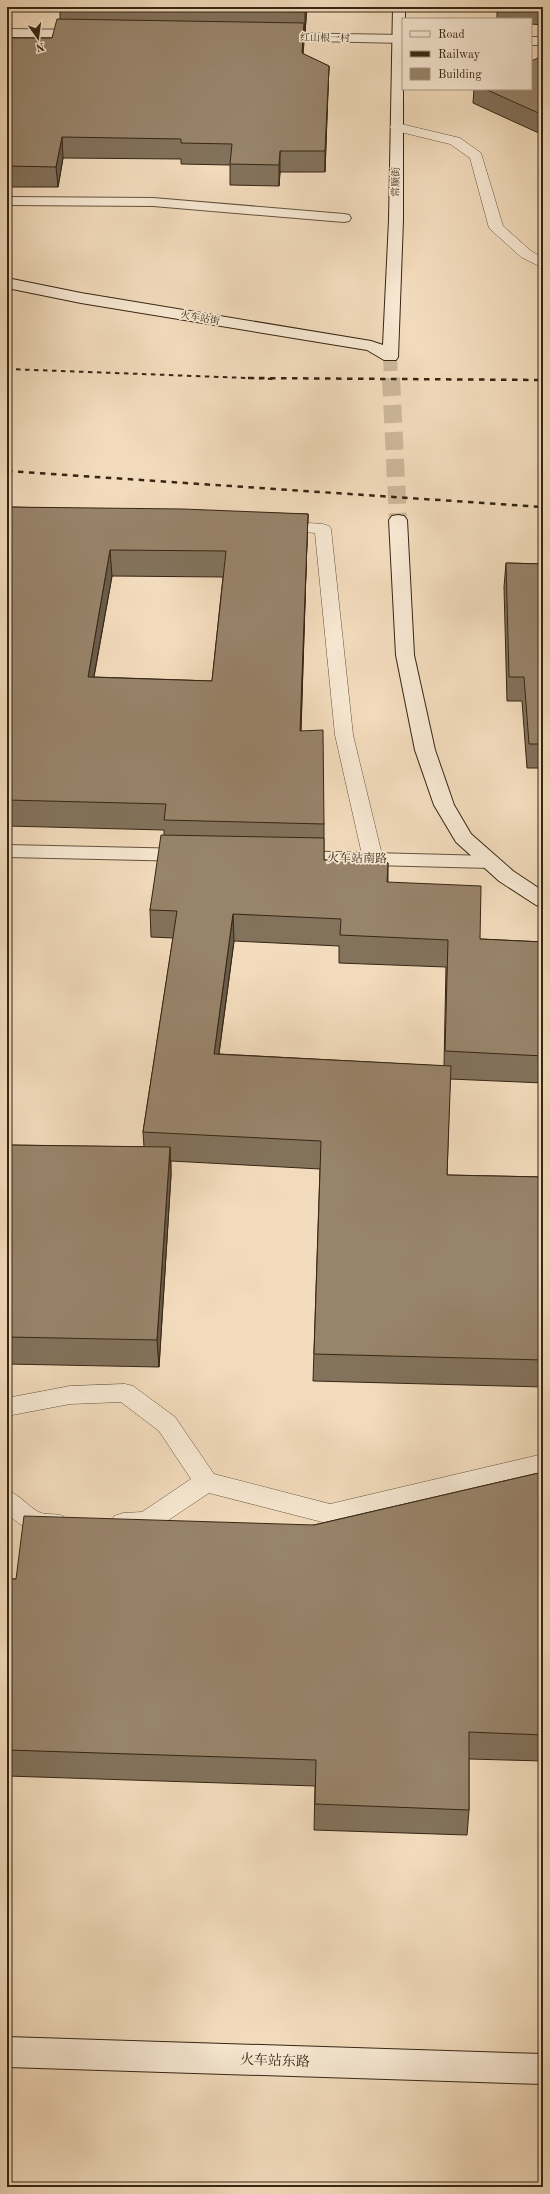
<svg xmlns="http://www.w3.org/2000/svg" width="550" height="2194" font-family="'Old Standard TT','Noto Serif SC',serif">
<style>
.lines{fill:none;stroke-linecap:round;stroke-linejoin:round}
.secondary-tunnel-far1{stroke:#ccb79a;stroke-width:14;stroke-dasharray:14 7;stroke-linecap:butt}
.secondary-tunnel{stroke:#ccb79a;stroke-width:18;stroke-dasharray:18 9;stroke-linecap:butt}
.lane-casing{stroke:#65533d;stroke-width:1}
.street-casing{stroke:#65533d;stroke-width:2}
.secondary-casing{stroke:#362613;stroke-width:2}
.lane{fill:#f7e8d3;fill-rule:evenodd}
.street{fill:#f7e8d3;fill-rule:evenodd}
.secondary{fill:#f7e8d3;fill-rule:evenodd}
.rail-far1{stroke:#362613;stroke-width:2;stroke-dasharray:4.5 4.5;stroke-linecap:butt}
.rail{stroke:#362613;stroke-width:2.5;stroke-dasharray:5.5 5.5;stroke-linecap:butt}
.wall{fill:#83725c;stroke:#362613;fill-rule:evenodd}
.shaded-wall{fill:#6a5c4b;stroke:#362613}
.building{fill:#98846b;stroke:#362613;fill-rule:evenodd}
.labels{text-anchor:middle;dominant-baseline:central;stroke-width:3.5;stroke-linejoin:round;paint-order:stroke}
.far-street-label{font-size:10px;fill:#362613;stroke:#f7e8d3}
.street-label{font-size:12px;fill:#362613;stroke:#f7e8d3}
.near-street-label{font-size:14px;fill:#362613;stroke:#f7e8d3}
</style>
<rect width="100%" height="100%" fill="#f2dbbc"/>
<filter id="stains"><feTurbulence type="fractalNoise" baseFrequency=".005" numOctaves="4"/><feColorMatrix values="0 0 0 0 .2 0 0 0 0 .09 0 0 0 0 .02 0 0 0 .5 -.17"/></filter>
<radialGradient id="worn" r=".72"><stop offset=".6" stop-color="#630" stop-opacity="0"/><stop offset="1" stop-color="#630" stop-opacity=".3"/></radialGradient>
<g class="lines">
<!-- secondary-tunnel-far1 -->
<path class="secondary-tunnel-far1" d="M390 357 391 379"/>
<!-- secondary-tunnel -->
<path class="secondary-tunnel" d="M391 378 398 520"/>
<defs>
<g id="lane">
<path d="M397 123 460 138 481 153 503 226 531 251 543 258V268L521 257 489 228 470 158 450 144 392 130 390 127 392 124Z"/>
<path d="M279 521 323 524 329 526 331 529 353 735 383 859 380 863 373 865 366 863 363 859 335 735 315 533 273 529 271 526 273 523Z"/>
<path d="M125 1384 133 1386 175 1417 214 1474 330 1504 543 1454V1474L330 1524 209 1493 155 1529C142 1534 127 1535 114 1530L111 1523 114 1516 123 1513 142 1512 191 1479 159 1431 121 1402 70 1404 7 1416V1398L70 1386Z"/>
<path d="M7 1490C21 1495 30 1509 41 1513 47 1515 55 1513 63 1516L66 1523 63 1530C37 1539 26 1529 7 1514Z"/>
</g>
<g id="street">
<path d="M7 29 84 30 90 34 84 38 7 37Z"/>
<path d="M274 33 403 35V43L269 40 268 37Z"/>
<rect x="531" y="37" width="12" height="8"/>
<path d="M7 197 153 198 344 214 349 215 351 218 349 221 344 222 153 206 7 205Z"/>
<path d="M7 845 189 849 196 850 199 855 196 860 189 861 7 857Z"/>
<path d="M293 851 490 856 497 857 500 862 497 867 490 868 293 863 286 862 283 857 286 852Z"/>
</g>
<g id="secondary">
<path d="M393 7H405V19H403V220L398 357 396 360H384L367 350 81 303 7 288V278L81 293 371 341 383 345 389 220Z"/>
<path d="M398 515 404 516 407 520 414 655 435 750 454 805 471 834 513 871 543 891V907L536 905 499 881 456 842 434 805 415 750 396 655 389 520 392 516Z"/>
<path d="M7 2037 543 2054V2084L7 2067Z"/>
</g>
</defs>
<!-- lane casing -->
<use href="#lane" class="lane-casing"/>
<!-- street casing -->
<use href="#street" class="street-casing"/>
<!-- secondary casing -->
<use href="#secondary" class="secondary-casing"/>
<!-- lane -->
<use href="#lane" class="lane"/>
<!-- street -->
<use href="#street" class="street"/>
<!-- secondary -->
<use href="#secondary" class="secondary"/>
<!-- rail-far1 -->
<path class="rail-far1" d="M7 369 275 379"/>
<!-- rail -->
<g class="rail">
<path d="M248 378 543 380"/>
<path d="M7 471 543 507"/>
</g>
</g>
<!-- wall -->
<g class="wall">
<path d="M60 7H307L305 32H304L303 54 329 66 325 172H280L279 186 230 185V165L181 164V159L63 158 58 187H7V38H52L60 19Z"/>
<path d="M497 7H543V25L531 24V19H497Z"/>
<path d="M543 56V135L473 103 474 89H531Z"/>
<path d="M7 507 308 514 307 539 301 731 324 824V860L388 863V883L480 939 543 942V1083L450 1079 447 1175 543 1177V1387L313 1381 320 1169 171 1161V1175L159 1367 7 1364V1145L144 1147 143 1132 173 938 151 937 150 910 164 835V830L7 826ZM112 576 223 577 212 681 94 677ZM234 941 339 946V963L446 967 444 1066 219 1054Z"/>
<path d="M506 563 543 564V768H527L522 701H507L504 587Z"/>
<path d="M543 1472V1761L469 1759V1810L467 1835 314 1830 315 1786 7 1776V1579H16L314 1525Z"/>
</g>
<!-- shaded-wall -->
<g class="shaded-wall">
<path d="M305 7H307L305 32Z"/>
<path d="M304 23V43L301 73 302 53Z"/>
<path d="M329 66 328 86 325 172V151Z"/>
<path d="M62 137 63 158 58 187 56 167Z"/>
<path d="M280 151V172L279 186V165Z"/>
<path d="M308 514 307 539 300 758V731Z"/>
<path d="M110 550 112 576 89 703 88 677Z"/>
<path d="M233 914 234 941 215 1082 214 1054Z"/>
<path d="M170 1147 171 1175 159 1367 157 1340Z"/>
</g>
<!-- building -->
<g class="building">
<path d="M60 7H305V12L60 8Z"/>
<path d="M57 19 304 23 302 53 329 66 325 151H280L279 165 230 164 232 144 181 143V139L62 137 56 167 7 166V38H52Z"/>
<path d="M543 56V115L485 89H531V61Z"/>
<path d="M7 507 183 509 308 514 300 731 323 730 324 824 164 820 166 804 7 800ZM110 550 226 551 212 681 88 677Z"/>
<path d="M506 563 543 564V744H529L524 677H509Z"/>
<path d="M161 835 324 838V860L388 863 387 882 481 886 480 939 543 942V1056L445 1051 448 940 340 935 341 919 233 914 214 1054 451 1066 447 1175 543 1177V1360L314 1354 321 1141 143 1132 177 911 150 910Z"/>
<path d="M7 1145 170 1147 157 1340 7 1337Z"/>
<path d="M543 1472V1735L469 1732V1810L315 1804 316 1760 7 1750V1579H16L24 1516 314 1525Z"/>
</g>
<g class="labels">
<!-- far-street labels -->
<g class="far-street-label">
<text transform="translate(325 38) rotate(1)">红山根一村</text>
<text transform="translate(396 182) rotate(-89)">常顺街</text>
<text transform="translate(200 318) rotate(10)">火车站街</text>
</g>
<!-- street labels -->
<g class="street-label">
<text transform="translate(357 859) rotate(1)">火车站南路</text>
</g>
<!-- near-street labels -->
<g class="near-street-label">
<text transform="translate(275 2061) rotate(2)">火车站东路</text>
</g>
</g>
<!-- margin -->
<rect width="550" height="2194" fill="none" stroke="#f2dbbc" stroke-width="24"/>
<rect x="8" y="8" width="534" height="2178" fill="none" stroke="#362613" stroke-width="2"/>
<rect x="12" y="12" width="526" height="2170" fill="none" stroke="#362613"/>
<!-- legend -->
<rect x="402" y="18" width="130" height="72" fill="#f7e8d3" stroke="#aa9a86"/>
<rect x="410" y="31" width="20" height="6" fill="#f7e8d3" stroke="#aa9a86"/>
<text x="438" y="38" font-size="12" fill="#362613">Road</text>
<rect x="410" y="51" width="20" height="6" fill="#362613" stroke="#aa9a86"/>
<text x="438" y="58" font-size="12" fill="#362613">Railway</text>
<rect x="410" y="68" width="20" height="12" fill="#98846b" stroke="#aa9a86"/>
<text x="438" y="78" font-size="12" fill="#362613">Building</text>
<!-- north arrow -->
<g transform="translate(38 38) rotate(166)" stroke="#f7e8d3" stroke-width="3" paint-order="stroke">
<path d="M0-3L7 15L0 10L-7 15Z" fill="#362613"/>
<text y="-6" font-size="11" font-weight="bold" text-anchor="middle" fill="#362613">N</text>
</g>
<rect width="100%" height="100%" filter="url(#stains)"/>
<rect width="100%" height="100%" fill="url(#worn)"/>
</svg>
